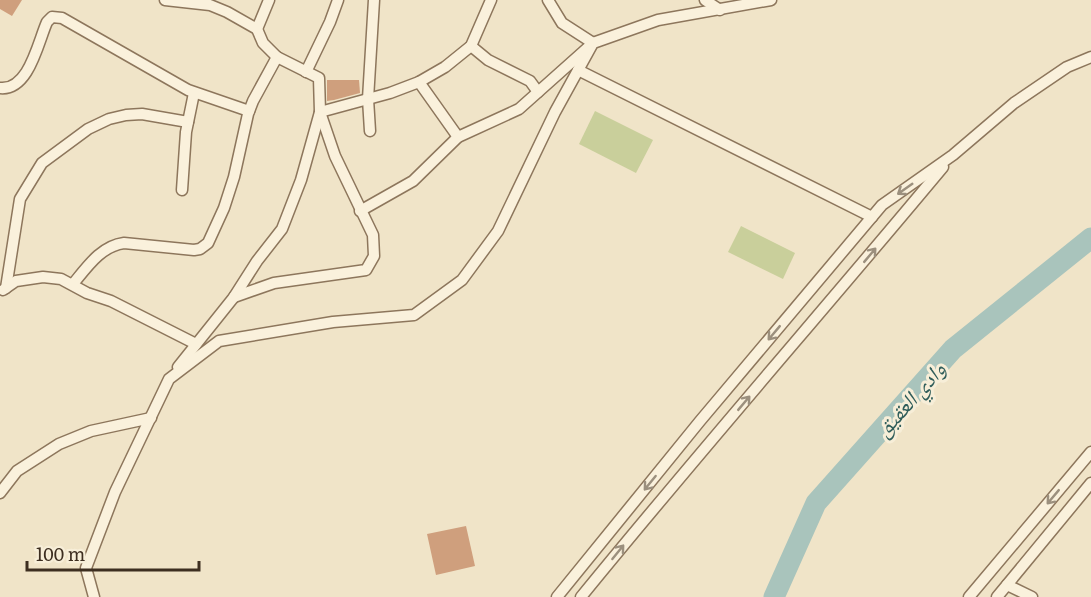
<svg xmlns="http://www.w3.org/2000/svg" width="1091" height="597" font-family="Literata,'Noto Naskh Arabic',serif">
<style>
.green{fill:#c9cf9b}
.lines{fill:none;stroke-linecap:round;stroke-linejoin:round}
.river{stroke:#a9c4bc;stroke-width:21}
.building{fill:#cf9f7d}
.minor-casing{stroke:#8d765c;stroke-width:13}
.minor{stroke:#faf1dc;stroke-width:10}
.oneway{stroke:#9c907e}
.labels{text-anchor:middle;dominant-baseline:central;stroke-width:6;stroke-linejoin:round;paint-order:stroke}
.water-label{font-size:22px;font-style:italic;fill:#2f5d5a;stroke:#f7eed8}
</style>
<rect width="100%" height="100%" fill="#f0e4c8"/>
<!-- green -->
<g class="green">
<path d="M595 111 653 140 636 173 579 144Z"/>
<path d="M741 226 795 253 783 279 728 252Z"/>
</g>
<g class="lines">
<!-- river -->
<path class="river" d="M774 597 816 503 953 349 1091 238"/>
</g>
<!-- building -->
<g class="building">
<path d="M0 0H22L12 16 0 9Z"/>
<path d="M327 80H359L360 93 334 100 327 101Z"/>
<path d="M466 526 475 566 436 575 427 534Z"/>
</g>
<g class="lines">
<defs>
<g id="minor">
<path d="M165 0 210 5 227 12 257 29 263 43 277 57 319 78 320 112 335 156 373 235 374 256 366 270 274 283 234 297"/>
<path d="M705 0 720 10"/>
<path d="M257 29 269 0"/>
<path d="M471 46 488 60 530 81 538 92"/>
<path d="M578 70 872 217"/>
<path d="M306 72 330 22 338 0"/>
<path d="M419 82 458 137"/>
<path d="M0 88C29 91 38 42 47 22L52 17 62 18 188 90 249 111"/>
<path d="M370 131 368 99 374 0"/>
<path d="M182 190 186 132 194 93"/>
<path d="M360 211 413 181 458 137 519 109 593 43 562 23 548 0"/>
<path d="M73 284C87 267 101 246 124 243L194 250 200 249 208 243 224 208 234 177 248 114 253 101 277 57"/>
<path d="M6 288 20 199 42 163 88 129 109 119 126 115 142 114 188 122"/>
<path d="M3 290 16 281 43 277 61 279 87 293 111 301 196 344"/>
<path d="M178 367 234 297 257 261 282 229 301 180 320 112 390 93 419 82 445 67 471 46 491 0"/>
<path d="M0 493 17 471 59 444 91 431 151 418"/>
<path d="M1007 585 1032 597"/>
<path d="M94 597 86 568 115 492 169 379 219 341 333 322 414 315 462 280 498 231 555 112 593 43 658 20 771 0"/>
<path d="M557 597 700 421 882 205 953 155 1014 103 1067 67 1091 57"/>
<path d="M581 597C699 452 823 311 943 167"/>
<path d="M969 597 1091 452"/>
<path d="M997 597 1091 483"/>
</g>
</defs>
<!-- minor casing -->
<use href="#minor" class="minor-casing"/>
<!-- minor -->
<use href="#minor" class="minor"/>
</g>
<!-- one-way arrows -->
<defs><path id="oneway-shaft" d="M-6 0H5M1.5-3L5.5 0L1.5 3" fill="none" stroke-width="1.6" stroke-linecap="round" stroke-linejoin="round" transform="scale(1.5)"/></defs>
<g class="oneway">
<use href="#oneway-shaft" transform="translate(905 189) rotate(145)"/>
<use href="#oneway-shaft" transform="translate(870 255) rotate(-50)"/>
<use href="#oneway-shaft" transform="translate(774 333) rotate(130)"/>
<use href="#oneway-shaft" transform="translate(744 403) rotate(-50)"/>
<use href="#oneway-shaft" transform="translate(650 483) rotate(129)"/>
<use href="#oneway-shaft" transform="translate(1053 497) rotate(130)"/>
<use href="#oneway-shaft" transform="translate(618 552) rotate(-51)"/>
</g>
<g class="labels">
<!-- water labels -->
<g class="water-label">
<text transform="translate(909 398) rotate(-48)">وادي العقيق</text>
</g>
</g>
<!-- scale -->
<path d="M27 561v9h172v-9" fill="none" stroke="#3d2e20" stroke-width="3"/>
<text x="36" y="561" font-size="18" fill="#3d2e20" stroke="#f7eed8" stroke-width="4.5" paint-order="stroke">100 m</text>
</svg>
